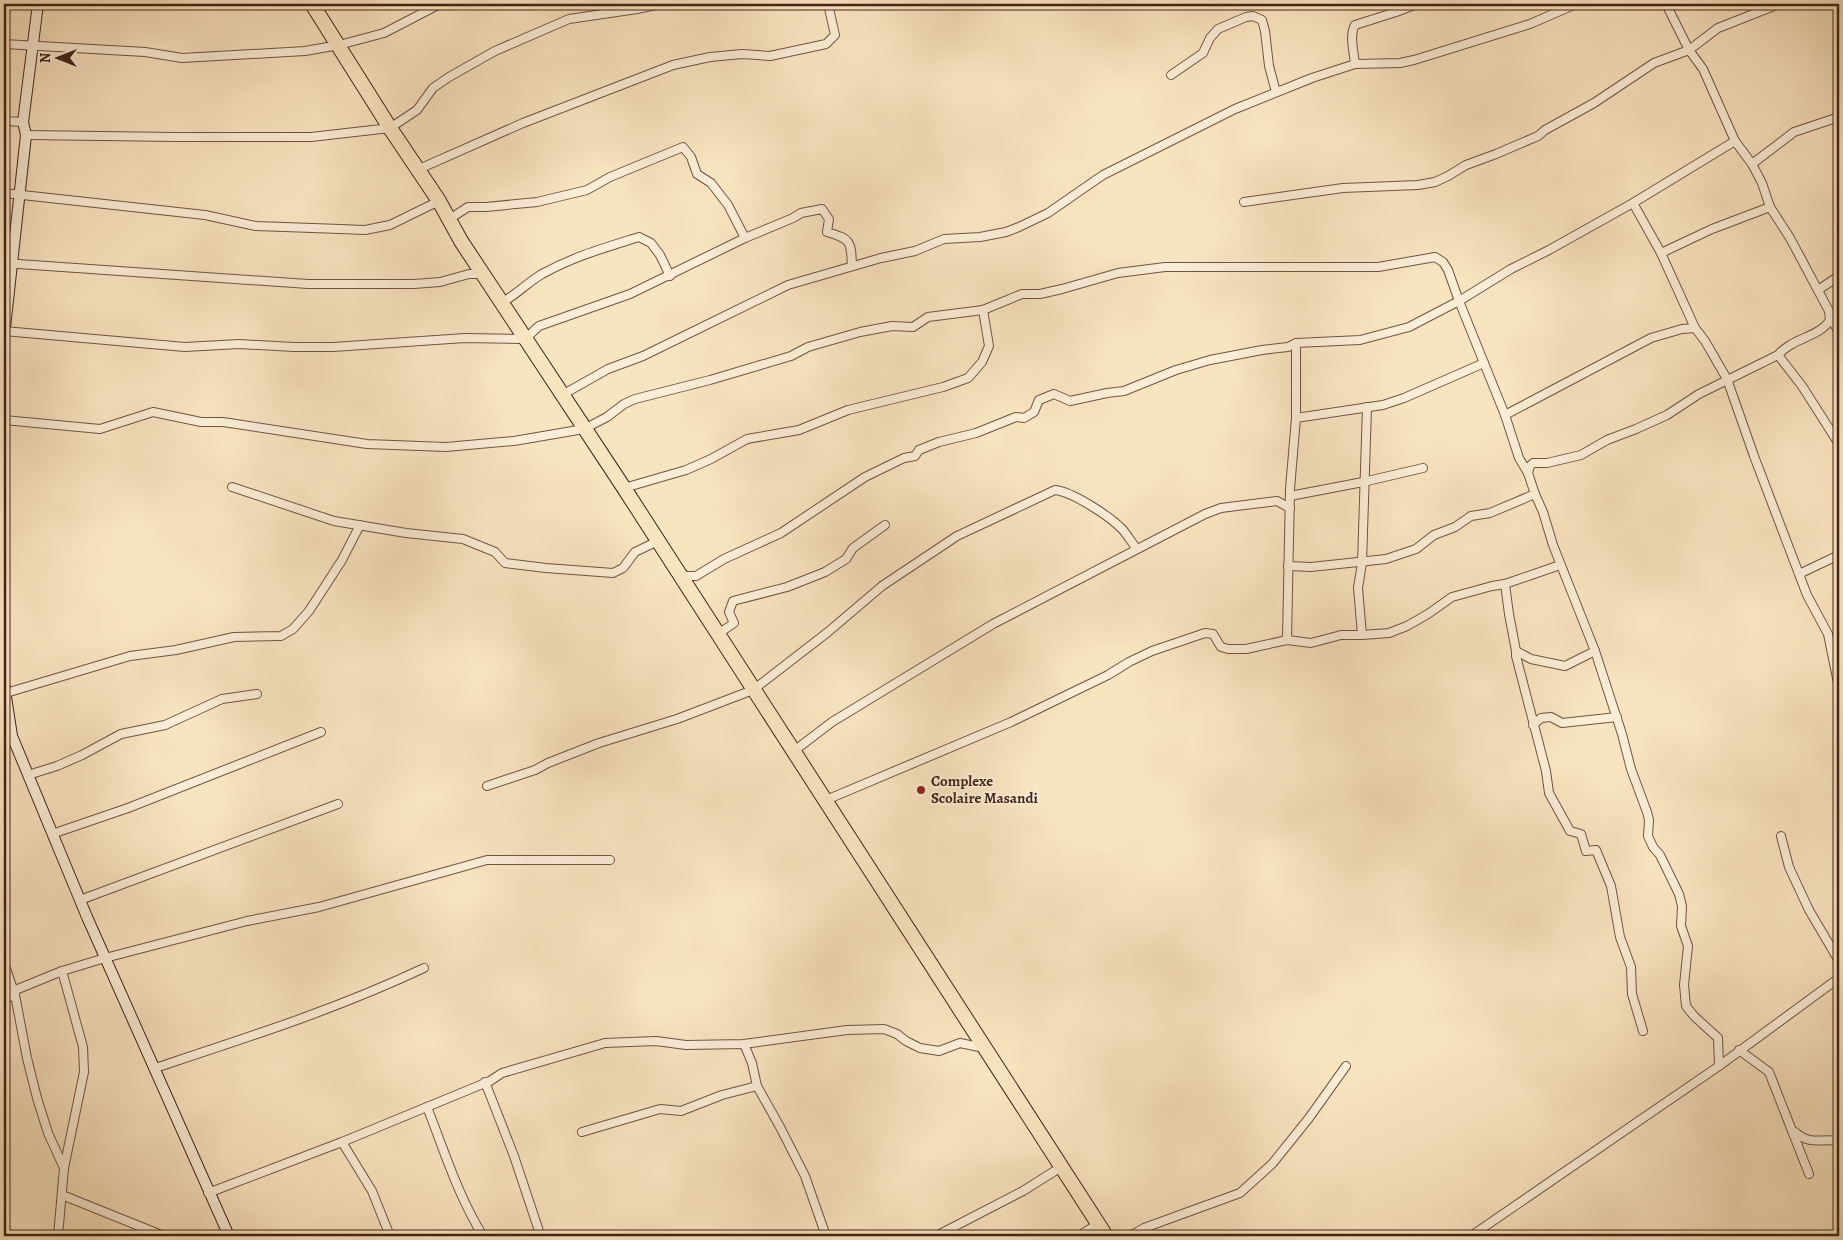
<svg xmlns="http://www.w3.org/2000/svg" width="1843" height="1240" font-family="Alegreya,serif">
<style>
.lines{fill:none;stroke-linecap:round;stroke-linejoin:round}
.street-casing{stroke:#705441;stroke-width:10}
.secondary-casing{stroke:#422417;stroke-width:12}
.highway-casing{stroke:#422417;stroke-width:16}
.street{stroke:#fbedd6;stroke-width:8}
.secondary{stroke:#fbedd6;stroke-width:10}
.highway{stroke:#f9e4c0;stroke-width:14}
.poi-dot{fill:#8f2418;stroke:#fbedd6;stroke-width:2}
.labels{text-anchor:middle;dominant-baseline:central;stroke-width:4;stroke-linejoin:round;paint-order:stroke}
.poi-label{font-size:15px;font-weight:bold;fill:#422417;stroke:#fbedd6;text-anchor:start}
</style>
<rect width="100%" height="100%" fill="#f9e4c0"/>
<filter id="stains"><feTurbulence type="fractalNoise" baseFrequency=".004" numOctaves="4"/><feColorMatrix values="0 0 0 0 .2 0 0 0 0 .09 0 0 0 0 .02 0 0 0 .5 -.17"/></filter>
<radialGradient id="worn" r=".72"><stop offset=".6" stop-color="#630" stop-opacity="0"/><stop offset="1" stop-color="#630" stop-opacity=".3"/></radialGradient>
<g class="lines">
<defs>
<g id="street">
<path d="M1666 4 1689 50 1703 69 1735 141 1752 164 1762 183 1770 207 1790 238 1829 311 1830 320C1820 337 1792 338 1778 355L1699 394 1667 415 1636 429 1607 440 1581 455 1547 463H1533L1530 466 1528 473 1535 494 1543 512 1553 545 1595 651 1622 734 1631 769 1647 812 1649 820 1648 836 1653 847 1660 855 1679 894 1682 906 1681 926 1688 946 1684 985 1686 1006 1694 1016 1718 1038 1719 1066"/>
<path d="M4 44 145 52 182 58 305 51 339 45 384 33 440 4"/>
<path d="M1355 64 1400 63 1414 60 1530 24 1576 4"/>
<path d="M1171 75 1203 53 1210 38 1218 29 1246 17 1253 16 1262 20 1265 31 1269 66 1276 92"/>
<path d="M4 121 23 122"/>
<path d="M26 135 176 137H311L390 128 417 110 433 88 449 77 495 51 569 19 637 9 661 4"/>
<path d="M1752 164 1794 132 1839 117"/>
<path d="M419 169 523 123 673 65 710 57 742 54 770 56 826 44 835 35 828 4"/>
<path d="M4 193 205 215 256 226 340 229 365 230 390 225 439 201"/>
<path d="M1244 202 1343 188 1418 185 1435 182 1448 176 1466 165 1496 154 1538 136 1545 130 1594 103 1654 63 1689 50 1718 28 1779 4"/>
<path d="M1633 203 1661 253 1695 328 1705 341 1727 379 1754 456 1807 595 1828 634 1839 688"/>
<path d="M448 220 468 207H486L537 202 587 190 610 177 683 147 691 157 697 174 711 183 728 205 745 238"/>
<path d="M1661 253 1712 229 1770 207"/>
<path d="M4 263 308 284H414L440 282 469 274H483"/>
<path d="M1818 290 1839 276"/>
<path d="M501 303C516 295 527 283 542 274 575 256 604 248 639 237L651 243 660 255 670 276"/>
<path d="M1830 316 1839 333"/>
<path d="M4 331 185 347 239 344 294 347H333L465 338 525 339 539 326 630 294 745 238 793 218 801 213 822 209 829 219 827 232C851 239 851 241 852 266"/>
<path d="M1778 355 1802 386 1839 444"/>
<path d="M562 395 608 369 643 356 788 285 881 258 915 251 944 239 980 237 1006 232 1019 227 1048 213 1103 175 1235 109 1312 78 1355 64C1354 52 1349 36 1355 25L1396 12 1417 4"/>
<path d="M1505 415 1651 338 1682 329 1695 328"/>
<path d="M1296 418 1383 405 1404 398 1484 363"/>
<path d="M4 420 100 429 153 412 201 422H223L367 444 446 447 514 441 584 429 607 417 624 404 635 399 710 380 791 356 808 347 860 332 892 326 913 327 928 317 983 310 1022 294H1040L1062 289 1118 273 1165 267H1378L1435 257 1443 262 1448 270 1459 301 1505 415 1519 458 1528 473"/>
<path d="M232 487 334 521 406 533 463 539 495 552 505 563 546 568 613 573 623 568 635 552 658 541"/>
<path d="M624 488 686 470 711 459 747 439 799 430 848 410 943 387 968 378 982 362 989 346 983 310"/>
<path d="M1290 496 1363 482 1423 468"/>
<path d="M1288 566 1311 567 1386 559 1416 549 1434 535 1455 527 1471 516 1490 513 1535 494"/>
<path d="M1799 574 1839 555"/>
<path d="M680 576H696L724 559 781 533 865 477 904 458 915 456 919 450 939 442 976 433 1016 417 1024 418 1034 412 1039 400 1054 394 1070 401 1107 393 1124 391 1176 370 1210 360 1262 350 1288 347 1296 343 1360 340 1409 327 1459 301 1511 269 1549 250 1633 203 1735 141"/>
<path d="M1505 584 1509 614 1516 651V656L1546 771 1549 793 1570 831 1581 834 1586 851 1596 850 1611 886 1620 937 1631 967 1632 994 1643 1031"/>
<path d="M718 634 734 623 729 612 733 601 787 587 825 572 846 559 853 548 885 525"/>
<path d="M1362 635 1358 588 1362 563 1367 407"/>
<path d="M1287 640 1290 489 1296 418V343"/>
<path d="M1516 651 1531 659 1565 666 1595 651"/>
<path d="M753 690 828 632 882 586 957 536 1055 490C1073 492 1111 517 1123 530 1128 536 1132 543 1137 549"/>
<path d="M6 693 130 656 176 650 234 637 281 636 293 629 309 611 342 560 360 525"/>
<path d="M1533 725 1541 718 1551 717 1562 723 1617 717"/>
<path d="M794 751 832 722 993 624 1205 514 1221 508 1277 501 1290 508"/>
<path d="M28 775 57 766 82 755 121 734 165 725 222 699 257 694"/>
<path d="M487 786 535 770 548 763 599 743 677 719 753 690"/>
<path d="M826 800 1011 722 1108 675 1129 662 1152 651 1205 633 1213 634 1221 647 1228 649H1246L1287 640 1311 643 1341 635H1362L1389 633 1407 626 1428 614 1452 597 1492 586 1505 584 1560 565"/>
<path d="M52 834 128 808 321 732"/>
<path d="M1781 836 1789 867 1809 910 1839 961"/>
<path d="M80 900 338 804"/>
<path d="M4 963 15 995 27 1058 37 1098 48 1133 64 1168"/>
<path d="M13 991 62 971 105 958 247 921 319 907 487 860H610"/>
<path d="M4 999 15 995"/>
<path d="M744 1044 752 1063 757 1086 780 1127 805 1176 826 1236"/>
<path d="M1739 1050 1769 1072 1809 1174"/>
<path d="M155 1068C246 1038 337 1009 424 968"/>
<path d="M485 1082 514 1156 539 1231 543 1236"/>
<path d="M427 1107C444 1150 458 1196 483 1236"/>
<path d="M582 1132 660 1109 681 1111 722 1095 757 1086"/>
<path d="M1795 1132C1811 1146 1821 1138 1839 1141"/>
<path d="M342 1142 372 1191 390 1236"/>
<path d="M208 1193 342 1142 490 1081 502 1073 605 1043 656 1041 686 1045 744 1044 847 1030 884 1029 897 1034 906 1041 920 1048 939 1051 960 1043 984 1048"/>
<path d="M62 1195 164 1236"/>
<path d="M58 1236 64 1168 84 1072 83 1047 62 971"/>
<path d="M936 1236 1023 1191 1061 1167"/>
<path d="M1079 1236 1098 1224"/>
<path d="M1130 1236 1144 1228 1240 1193 1272 1164 1309 1118 1346 1066"/>
<path d="M1471 1236 1719 1066 1839 978"/>
</g>
<g id="secondary">
<path d="M4 337 26 135 23 122 38 4"/>
<path d="M4 684 12 736 87 917 229 1236"/>
</g>
<path id="highway" d="M312 4 390 128 439 201 461 241 624 488 1106 1236"/>
</defs>
<!-- street casing -->
<use href="#street" class="street-casing"/>
<!-- secondary casing -->
<use href="#secondary" class="secondary-casing"/>
<!-- highway casing -->
<use href="#highway" class="highway-casing"/>
<!-- street -->
<use href="#street" class="street"/>
<!-- secondary -->
<use href="#secondary" class="secondary"/>
<!-- highway -->
<use href="#highway" class="highway"/>
</g>
<!-- markers -->
<circle class="poi-dot" cx="921" cy="790" r="5"/>
<g class="labels">
<!-- poi labels -->
<g class="poi-label">
<text x="931" y="781">Complexe<tspan x="931" dy="17">Scolaire Masandi</tspan></text>
</g>
</g>
<!-- margin -->
<rect width="1843" height="1240" fill="none" stroke="#f9e4c0" stroke-width="20"/>
<rect x="5" y="5" width="1833" height="1230" fill="none" stroke="#422417" stroke-width="2.5"/>
<rect x="10" y="10" width="1823" height="1220" fill="none" stroke="#422417"/>
<!-- north arrow -->
<g transform="translate(58 58) rotate(270)" stroke="#fbedd6" stroke-width="4" paint-order="stroke">
<path d="M0-4L9 19L0 12L-9 19Z" fill="#422417"/>
<text y="-8" font-size="14" font-weight="bold" text-anchor="middle" fill="#422417">N</text>
</g>
<rect width="100%" height="100%" filter="url(#stains)"/>
<rect width="100%" height="100%" fill="url(#worn)"/>
</svg>
